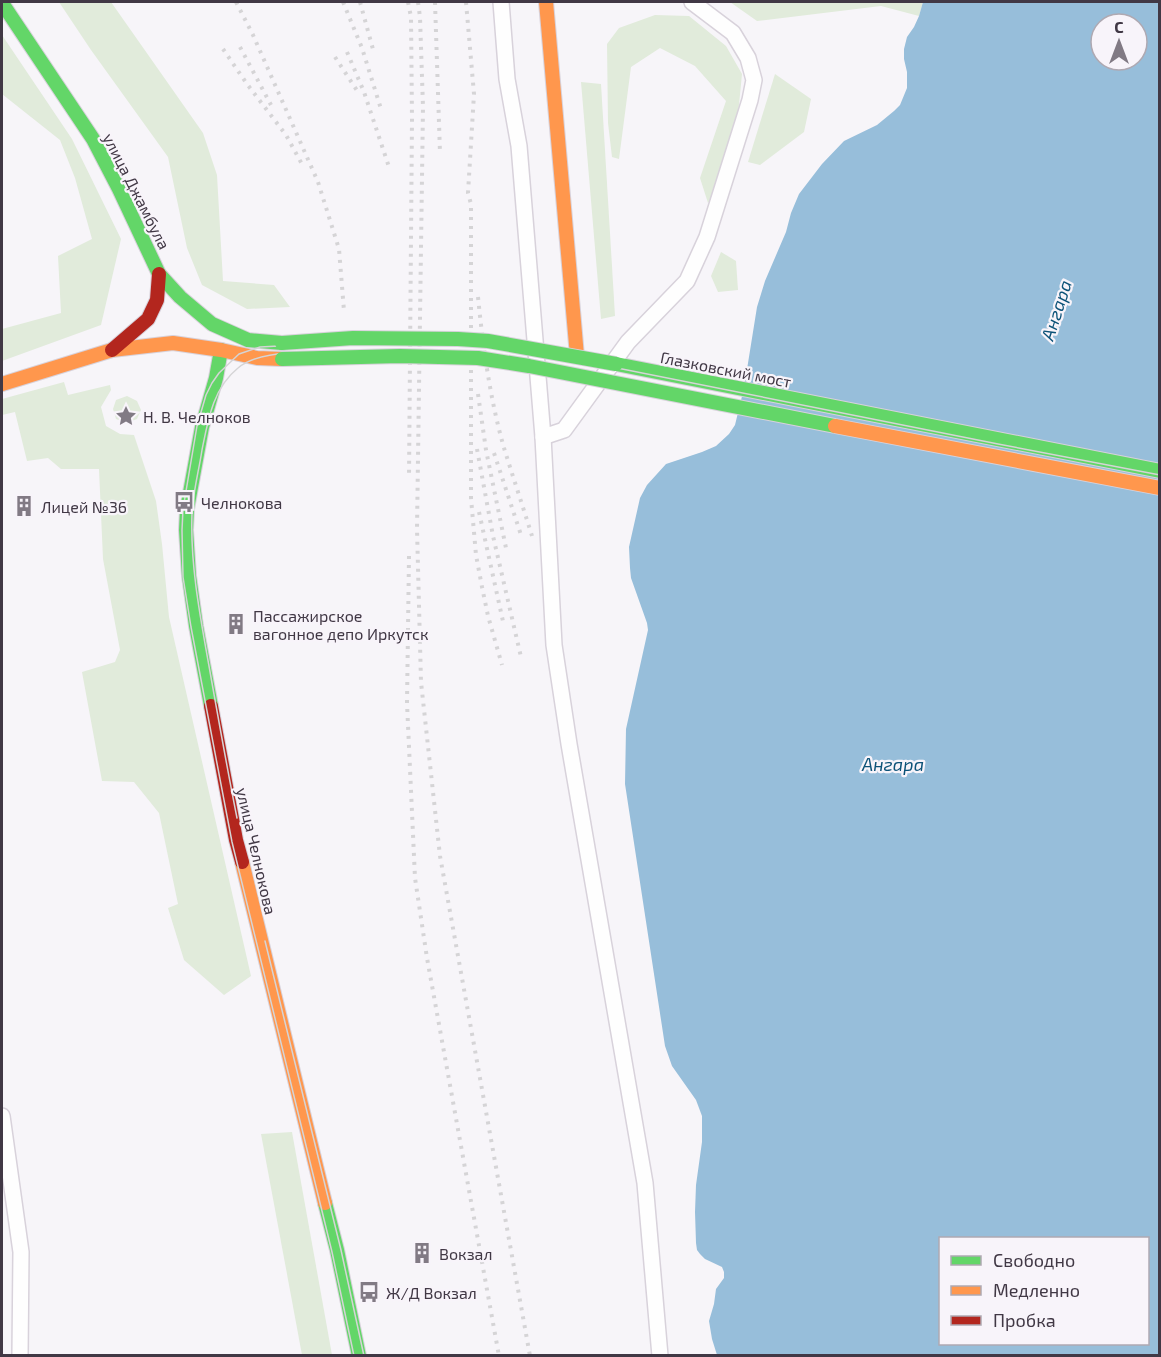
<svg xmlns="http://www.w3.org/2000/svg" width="1161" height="1357" font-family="'Exo 2',sans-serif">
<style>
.green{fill:#e1ebdb}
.water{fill:#97beda;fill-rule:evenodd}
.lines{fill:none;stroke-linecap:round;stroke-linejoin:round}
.street-casing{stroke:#d8d2db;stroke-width:18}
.fast-casing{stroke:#d8d2db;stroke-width:16}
.slow-casing{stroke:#d8d2db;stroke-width:16}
.jam-casing{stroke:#d8d2db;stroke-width:16}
.street{stroke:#fefefe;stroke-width:15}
.fast{stroke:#63d668;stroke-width:14}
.slow{stroke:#ff974d;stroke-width:14}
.jam{stroke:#b3261e;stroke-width:14}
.tram{stroke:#d5d4d6;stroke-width:1.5}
.rail{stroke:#d5d4d6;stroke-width:4;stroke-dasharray:3 6;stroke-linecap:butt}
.fast-bridge-casing{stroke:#d8d2db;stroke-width:16;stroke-linecap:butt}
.slow-bridge-casing{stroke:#d8d2db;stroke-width:16;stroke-linecap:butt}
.fast-bridge{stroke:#63d668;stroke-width:14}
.slow-bridge{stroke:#ff974d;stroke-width:14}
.labels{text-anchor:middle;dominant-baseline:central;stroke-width:4.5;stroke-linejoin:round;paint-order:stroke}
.street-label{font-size:16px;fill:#413845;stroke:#f8f4fa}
.poi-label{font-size:16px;fill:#413845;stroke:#f8f4fa;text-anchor:start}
.water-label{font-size:18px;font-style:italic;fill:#0c5278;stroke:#f8f4fa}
</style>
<rect width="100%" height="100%" fill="#f7f5f9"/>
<!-- green -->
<g class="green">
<path d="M59 2H111L203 133 217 175 223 281 274 285 290 307 247 309 202 285 187 248 168 157 91 50Z"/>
<path d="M730 2H923L919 16 881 6 757 21Z"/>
<path d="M655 15 689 16 726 46 742 74 738 115 715 193 708 203 700 178 726 101 695 66 660 48 631 67 619 159 612 157 608 123 607 44 619 28Z"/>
<path d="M2 35 72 139 121 239 101 325 2 361V329L61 313 58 256 92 239 75 178 60 140 2 94Z"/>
<path d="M775 74 811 99 804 132 760 165 748 162Z"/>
<path d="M581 82 601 84 615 316 601 319Z"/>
<path d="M721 252 736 261 738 290 718 292 711 276Z"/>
<path d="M64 382 68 395 110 385 111 390 101 407 106 426 120 434 134 435 156 501 162 544 169 617 251 976 224 995 184 960 168 908 178 904 159 813 134 782 102 781 82 672 115 662 120 650 103 559 99 469H61L48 458 27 461 15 412 2 415V399Z"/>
<path d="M127 396 137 401 141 410 137 419 127 423 116 419 113 409 116 400Z"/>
<path d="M292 1132 332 1355H302L261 1134Z"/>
</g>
<!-- water -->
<path class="water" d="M923 2H1159V1355H717L712 1339 709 1321 714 1304 716 1289 724 1278V1272L722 1267 705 1259 700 1254 697 1250 696 1243 695 1212 696 1185 702 1142V1116L696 1100 672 1066 665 1046 625 784 626 729 648 630 647 623 631 578 630 568 629 547 640 498 647 485 666 464 702 452 716 446 729 434 735 425 744 388 757 307 765 281 786 232 791 213 799 194 822 164 844 141 877 125 894 111 900 105 907 88V72L904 59V49L907 37 914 27 919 16ZM1101 24H1137V60H1101ZM940 1238H1148V1344H940Z"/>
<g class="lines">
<defs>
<g id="street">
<path d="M501 2 507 79 519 146 543 437 554 645 569 744 645 1183 660 1356"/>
<path d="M543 437 564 430 628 342 687 281 707 237 750 100 754 80 748 58 733 33 692 2"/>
<path d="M2 1116 21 1252 20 1356"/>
</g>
<g id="fast">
<path d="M2 3 93 139 119 189 159 274 180 297 212 324 248 340 282 343"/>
<path d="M616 364 1160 471"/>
<path d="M211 706 196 626 189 576 186 530 187 509 202 427 216 378 221 350"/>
<path d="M325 1203 337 1250 359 1356"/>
</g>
<g id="slow">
<path d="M546 2 577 356"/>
<path d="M2 384 112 350 173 343 221 350 257 358 282 359"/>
<path d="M242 862 325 1203"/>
</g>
<g id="jam">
<path d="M112 350 148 319 157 300 159 274"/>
<path d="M211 706 236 840 242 862"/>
</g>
</defs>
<!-- street casing -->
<use href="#street" class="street-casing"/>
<!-- fast casing -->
<use href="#fast" class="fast-casing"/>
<!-- slow casing -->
<use href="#slow" class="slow-casing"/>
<!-- jam casing -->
<use href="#jam" class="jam-casing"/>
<!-- street -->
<use href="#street" class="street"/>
<!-- fast -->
<use href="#fast" class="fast"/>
<!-- slow -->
<use href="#slow" class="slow"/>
<!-- jam -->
<use href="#jam" class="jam"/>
<!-- tram -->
<g class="tram">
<path d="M543 364 973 449"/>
<path d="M237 818C227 768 218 717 209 666 200 616 190 564 192 513 193 492 199 470 202 450 208 420 213 388 238 368 251 357 272 354 289 353"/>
<path d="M265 941 341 1250 364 1356"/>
<path d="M354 1356 332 1252 232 842 191 627 183 577 182 530 183 509 197 426 206 395 212 383 219 373 239 354 260 347 353 342 477 343 592 363 998 444 1160 475"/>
</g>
<!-- rail -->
<g class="rail">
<path d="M236 2 253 35 318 182 339 249 344 311"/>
<path d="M343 2 362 48 381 109"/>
<path d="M360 2 374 53"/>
<path d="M408 2 411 17 412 119 409 478"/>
<path d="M418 2 420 17 423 107 417 529 421 682 440 856 530 1356"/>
<path d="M435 2 440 153"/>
<path d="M466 2 474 94 468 193 471 204V498L476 555 482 587 488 616 502 665"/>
<path d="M240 47 271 105"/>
<path d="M223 49 247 84 286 135 303 166"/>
<path d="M347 52 364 92 389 167"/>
<path d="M335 57 358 92"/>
<path d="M478 297C483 347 490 399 504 448 513 477 523 507 532 536"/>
<path d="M478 394 486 450 507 553"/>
<path d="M477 449 493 536 521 657"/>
<path d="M494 453 522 538"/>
<path d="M479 512 504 626"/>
<path d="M409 556 407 703 415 878 427 958 499 1356"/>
</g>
<defs>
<g id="fast-bridge">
<path d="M282 343 353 338 458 339 488 341 616 364"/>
<path d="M282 359 400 356 478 358 529 366 835 426"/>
</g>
<path id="slow-bridge" d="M835 426 1160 488"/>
</defs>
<!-- fast-bridge casing -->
<use href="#fast-bridge" class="fast-bridge-casing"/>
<!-- slow-bridge casing -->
<use href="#slow-bridge" class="slow-bridge-casing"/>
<!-- fast-bridge -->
<use href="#fast-bridge" class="fast-bridge"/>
<!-- slow-bridge -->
<use href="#slow-bridge" class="slow-bridge"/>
</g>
<!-- icons -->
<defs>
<symbol id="sight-bare" viewBox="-9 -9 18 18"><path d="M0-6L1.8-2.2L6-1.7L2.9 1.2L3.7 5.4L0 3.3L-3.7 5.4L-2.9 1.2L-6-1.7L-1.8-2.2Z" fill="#817a84" stroke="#f8f4fa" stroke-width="2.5" paint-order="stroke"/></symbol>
<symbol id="bus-bare" viewBox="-9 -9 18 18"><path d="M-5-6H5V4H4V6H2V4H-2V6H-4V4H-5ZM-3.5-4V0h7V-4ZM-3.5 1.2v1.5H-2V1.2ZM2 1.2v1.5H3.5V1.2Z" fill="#817a84" stroke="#f8f4fa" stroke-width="2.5" paint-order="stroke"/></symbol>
<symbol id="building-bare" viewBox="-9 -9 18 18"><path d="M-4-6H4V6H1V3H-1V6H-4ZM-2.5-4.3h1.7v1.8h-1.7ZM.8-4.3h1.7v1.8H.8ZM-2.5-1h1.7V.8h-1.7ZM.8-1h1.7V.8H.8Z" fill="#817a84" stroke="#f8f4fa" stroke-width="2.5" paint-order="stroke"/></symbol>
</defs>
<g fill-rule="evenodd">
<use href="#sight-bare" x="111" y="401" width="30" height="30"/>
<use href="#bus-bare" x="169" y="487" width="30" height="30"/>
<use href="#building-bare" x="9" y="491" width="30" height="30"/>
<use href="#building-bare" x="221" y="609" width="30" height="30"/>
<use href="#building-bare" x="407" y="1238" width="30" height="30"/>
<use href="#bus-bare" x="354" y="1277" width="30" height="30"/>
</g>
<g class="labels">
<!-- street labels -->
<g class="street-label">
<text transform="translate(137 191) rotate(63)">улица Джамбула</text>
<text transform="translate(726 369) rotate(11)">Глазковский мост</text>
<text transform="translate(257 851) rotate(77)">улица Челнокова</text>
</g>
<!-- poi labels -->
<g class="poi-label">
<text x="143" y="416">Н. В. Челноков</text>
<text x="201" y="502">Челнокова</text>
<text x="41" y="506">Лицей №36</text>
<text x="253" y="615">Пассажирское<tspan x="253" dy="18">вагонное депо Иркутск</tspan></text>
<text x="439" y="1253">Вокзал</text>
<text x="386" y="1292">Ж/Д Вокзал</text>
</g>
<!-- water labels -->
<g class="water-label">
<text transform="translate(1056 310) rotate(-72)">Ангара</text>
<text x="893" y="764">Ангара</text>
</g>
</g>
<!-- border -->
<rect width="1161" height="1357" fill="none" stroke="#413845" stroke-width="6"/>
<!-- legend -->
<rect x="939" y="1237" width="210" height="108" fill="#f8f4fa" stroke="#afa9b2" stroke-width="1.5"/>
<rect x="951" y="1256" width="30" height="9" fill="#63d668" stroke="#afa9b2" stroke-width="1.5"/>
<text x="993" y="1267" font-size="18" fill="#413845">Свободно</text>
<rect x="951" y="1286" width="30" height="9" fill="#ff974d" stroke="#afa9b2" stroke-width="1.5"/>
<text x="993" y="1297" font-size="18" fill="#413845">Медленно</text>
<rect x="951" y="1316" width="30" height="9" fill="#b3261e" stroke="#afa9b2" stroke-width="1.5"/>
<text x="993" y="1327" font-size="18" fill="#413845">Пробка</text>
<!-- north arrow -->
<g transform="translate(1119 42)"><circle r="28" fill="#f8f4fa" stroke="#afa9b2" stroke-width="1.5"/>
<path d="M0-4.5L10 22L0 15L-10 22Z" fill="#817a84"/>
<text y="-9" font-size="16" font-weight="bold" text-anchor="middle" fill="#413845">С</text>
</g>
</svg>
